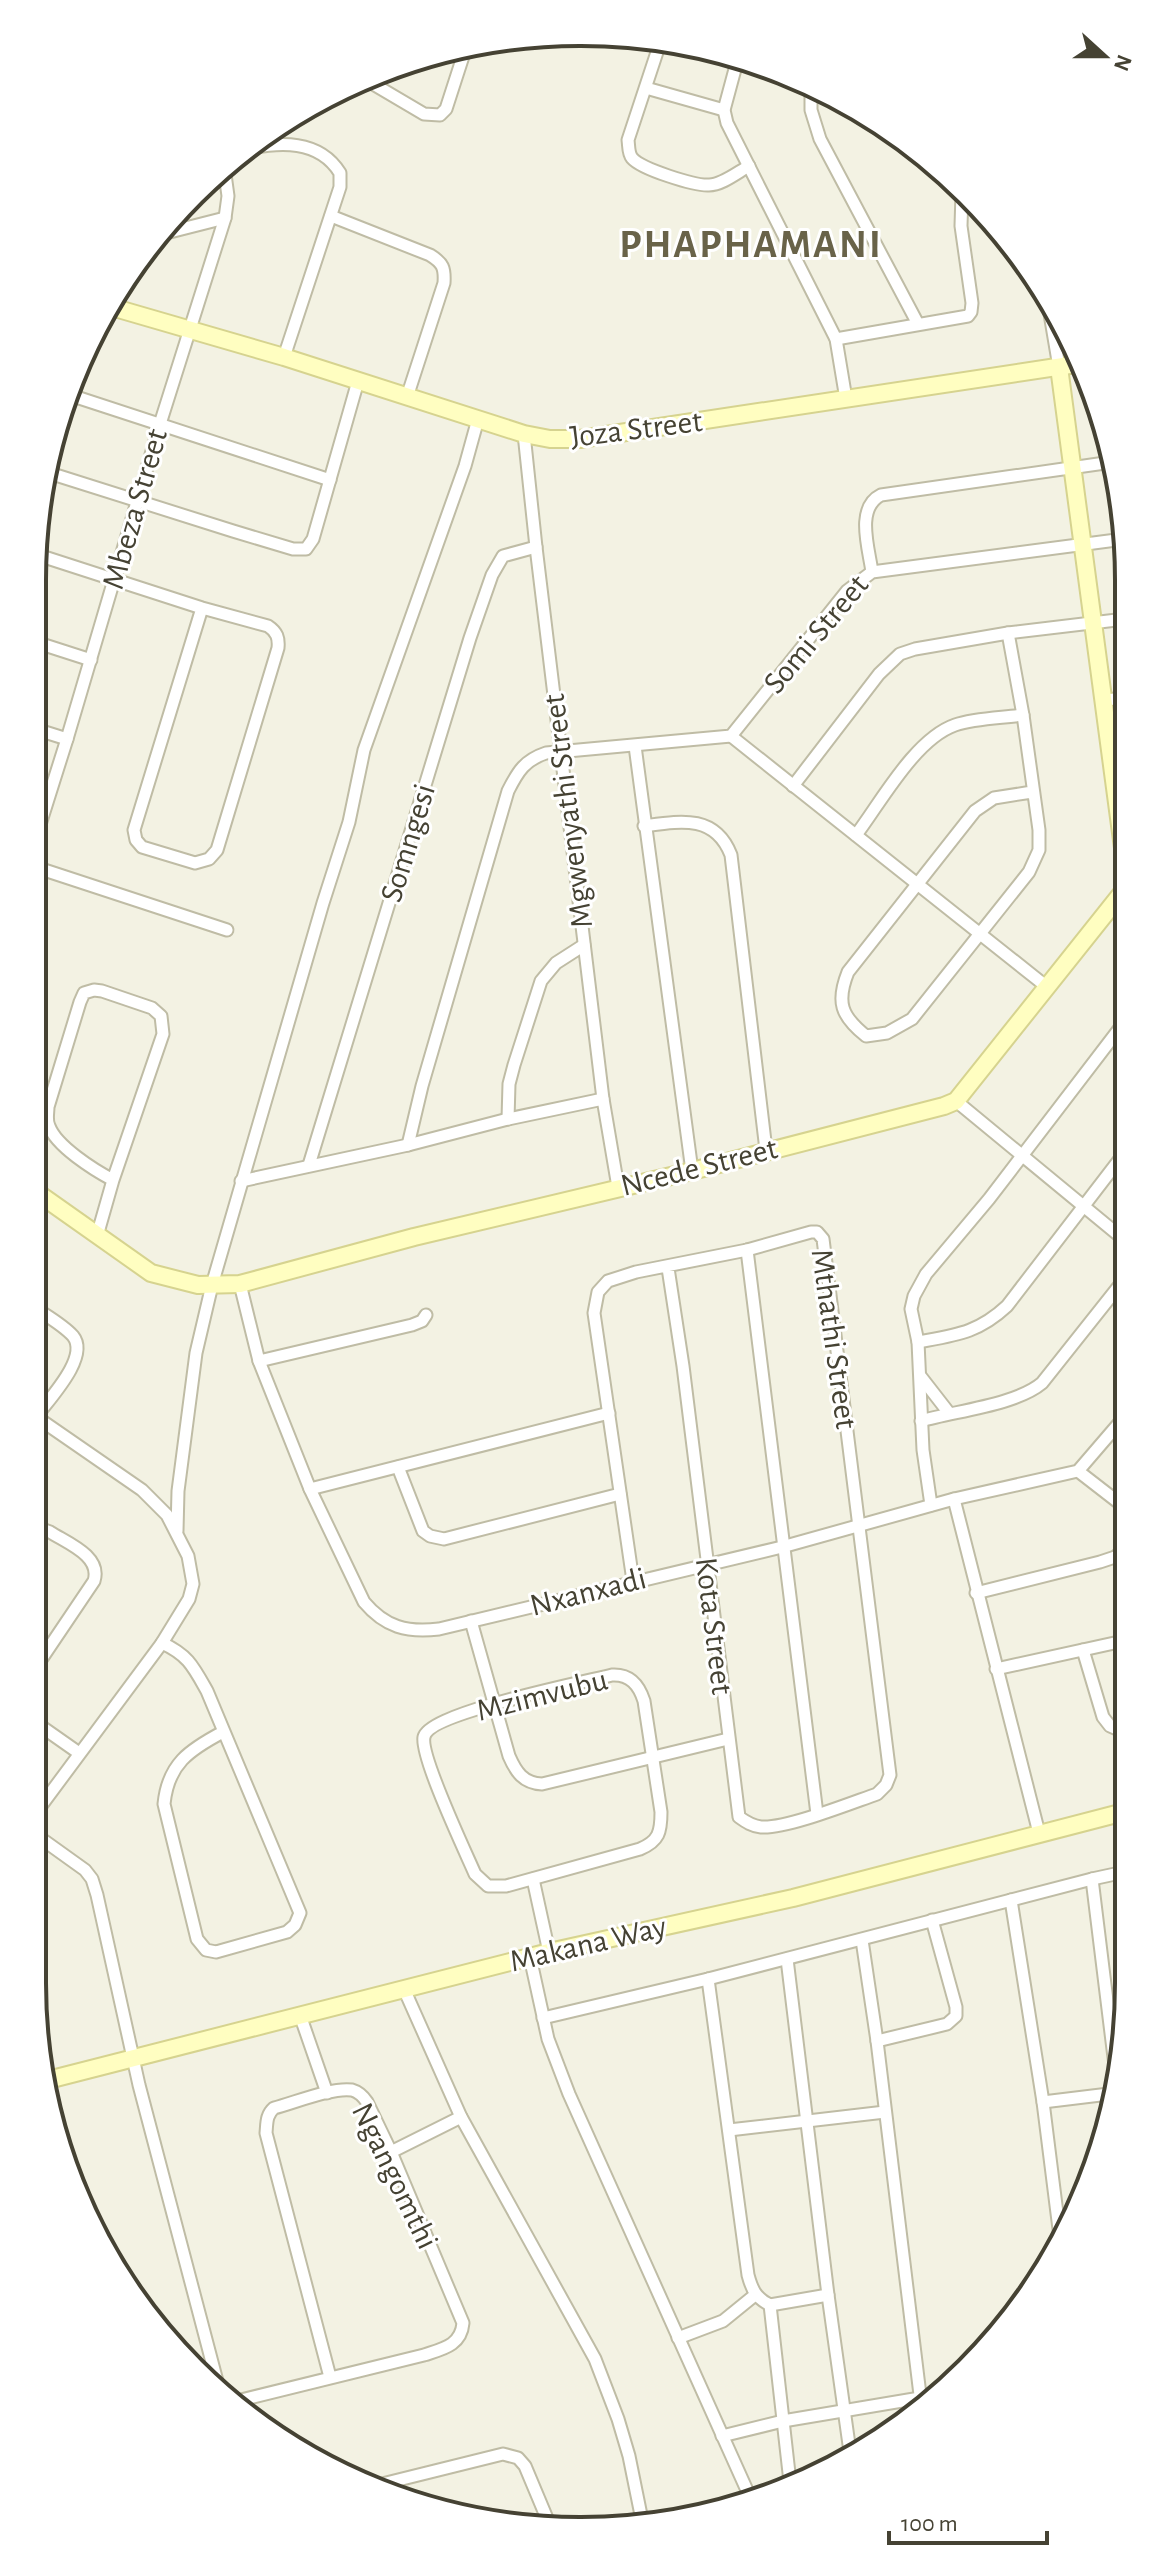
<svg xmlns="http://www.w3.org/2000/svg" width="1161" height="2563" font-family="'Alegreya Sans',sans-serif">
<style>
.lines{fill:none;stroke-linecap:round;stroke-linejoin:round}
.street-casing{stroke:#bfbca5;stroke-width:15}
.secondary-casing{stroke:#d6d38f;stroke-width:20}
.street{stroke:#fff;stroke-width:11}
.secondary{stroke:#fffec1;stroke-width:16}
.labels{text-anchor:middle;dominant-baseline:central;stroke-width:6;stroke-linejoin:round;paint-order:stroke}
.street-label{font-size:32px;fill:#454233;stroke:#fff}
.district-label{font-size:40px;font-weight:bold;letter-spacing:2px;fill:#696349;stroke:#fff}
.rim{fill:none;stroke:#454233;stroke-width:4}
</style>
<rect width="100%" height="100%" fill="#f3f2e3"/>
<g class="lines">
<defs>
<g id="street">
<path d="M661 40 628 140C629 146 628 153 632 158 641 169 695 186 709 185 722 185 738 172 749 166"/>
<path d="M738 58 724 110 727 123 836 339 846 399"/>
<path d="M363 78 424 114 440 115 446 109 467 44"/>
<path d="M811 86V110L820 139 918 324"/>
<path d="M646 88 724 110"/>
<path d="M246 149C279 142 319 139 340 173V187L284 357"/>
<path d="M331 216 430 255C443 263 445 268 444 283L407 397"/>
<path d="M158 235 225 218"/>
<path d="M1048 302 1059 367"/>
<path d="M836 339 968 316 971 312 972 303 961 226 962 193"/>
<path d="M67 394 330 480"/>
<path d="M524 434 536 547 603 1099 618 1187"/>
<path d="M43 471 233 531 293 549H306L313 539 358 381"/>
<path d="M35 554 202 608 268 626C277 632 279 638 278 648L217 850 209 859 195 863 142 847 136 840 134 830 202 608"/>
<path d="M872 572C869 549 855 508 881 495L1112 462"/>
<path d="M1008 633 1023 715 1039 830V850L1029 872 912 1019 887 1033 866 1036C841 1016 836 1002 848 972L975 811 994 798 1032 792"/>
<path d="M32 641 91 660"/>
<path d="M1105 700 1125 698"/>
<path d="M32 728 67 739"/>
<path d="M731 736 1047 987"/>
<path d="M635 746 692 1171"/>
<path d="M793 786 879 674 900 654 915 649 1008 633 1125 619"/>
<path d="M644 826C680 821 715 814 731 855L766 1150"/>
<path d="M856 835C881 802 915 739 955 725 975 718 1001 718 1023 715"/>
<path d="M32 850 67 739 160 424 225 218 228 196 224 167"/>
<path d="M32 866 227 930"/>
<path d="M956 1101 1127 1242"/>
<path d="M508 1119 509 1084 514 1065 541 981 556 963 584 945"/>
<path d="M408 1145 422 1086 508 791C518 771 525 760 546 753L731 736 847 591 872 572 1124 539"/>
<path d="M309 1165 470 638 492 575 503 556 536 547"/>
<path d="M241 1181 408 1145 508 1119 603 1099"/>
<path d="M97 1236 113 1180 163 1034 161 1016 152 1008 102 991 94 990 84 993 80 1002 48 1107C48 1113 46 1120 49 1126 56 1146 94 1170 113 1180"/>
<path d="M747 1250 817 1814"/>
<path d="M240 1284 259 1361 310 1489 364 1602C385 1627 407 1633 439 1629L782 1547 954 1499 1078 1471 1127 1414"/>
<path d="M32 1306C45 1315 62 1324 73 1336 90 1357 49 1399 36 1417"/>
<path d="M918 1342C956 1335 978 1333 1007 1306L1126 1151"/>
<path d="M259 1361 412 1325 422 1321 426 1315"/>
<path d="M921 1377 949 1413"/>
<path d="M921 1421C955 1411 1016 1405 1042 1383L1127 1276"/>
<path d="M398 1467 423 1531 430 1536 444 1539 620 1494"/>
<path d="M1078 1471 1127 1509"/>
<path d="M310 1489 609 1413"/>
<path d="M954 1499 1039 1833"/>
<path d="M931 1505 923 1450 918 1342 911 1309 914 1296 926 1274 989 1199 1126 1020"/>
<path d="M177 1531 178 1491 196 1353 212 1285 323 903 349 822 364 750 465 466 478 419"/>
<path d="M633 1581 594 1313 598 1292 608 1281 636 1272 747 1250 811 1232H817L823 1239 890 1775 886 1785 877 1794C851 1803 786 1829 761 1827 752 1826 746 1822 739 1817L683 1366 668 1268"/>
<path d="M976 1593 1100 1562 1115 1557 1128 1547"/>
<path d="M471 1621 509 1756C516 1772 523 1783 542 1784L728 1739"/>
<path d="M162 1643C188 1655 193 1666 207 1691L300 1913 295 1925 287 1932 216 1952 206 1950 197 1939 164 1804C168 1764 189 1750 223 1732"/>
<path d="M1083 1650 1103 1717 1110 1726 1128 1734"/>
<path d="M996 1669 1128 1640"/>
<path d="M32 1673 94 1581C102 1556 67 1543 50 1532L42 1529 32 1532"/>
<path d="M612 1675C630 1674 639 1685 644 1701L661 1812C661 1832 659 1841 640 1849L506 1886H488L475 1874C465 1851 420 1756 424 1737 429 1713 584 1682 612 1675Z"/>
<path d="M32 1720 79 1753"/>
<path d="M32 1818 162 1643 189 1599 193 1584 188 1556 167 1515 142 1490 32 1414"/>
<path d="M32 1832 85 1870 92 1879 97 1895 139 2085 218 2385"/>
<path d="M533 1879 549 1952"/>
<path d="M1092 1879 1118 2090"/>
<path d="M1011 1900 1043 2102 1060 2237"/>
<path d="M862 1940 877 2041 921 2403"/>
<path d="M530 1957 548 2039 569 2094 750 2497"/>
<path d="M787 1959 828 2295 851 2459"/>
<path d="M708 1979 748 2275C752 2290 756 2298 770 2305L828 2295"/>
<path d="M404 1989 461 2117 595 2359 618 2419 629 2456 643 2525"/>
<path d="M300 2015 327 2093"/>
<path d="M543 2018 708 1979 1092 1879 1129 1871"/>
<path d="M877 2041 947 2024 956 2016V2007L932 1920"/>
<path d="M1043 2102 1117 2093"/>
<path d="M729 2130 885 2112"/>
<path d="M391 2152 461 2117"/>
<path d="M770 2305 790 2482"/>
<path d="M678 2338 723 2321 755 2295"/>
<path d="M237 2401 424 2355C442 2349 461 2346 463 2323L391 2152 367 2102C363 2096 359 2092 352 2090 332 2087 294 2103 274 2108 266 2115 267 2123 266 2133L330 2377"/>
<path d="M722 2436 783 2421 920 2398"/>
<path d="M378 2485 503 2454 518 2458 525 2466 551 2528"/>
</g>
<g id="secondary">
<path d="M108 306 284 357 524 434 550 439H580L1083 363"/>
<path d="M1059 367 1125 863"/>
<path d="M32 1189 151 1273 198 1285 240 1284 414 1237 692 1171 944 1106 956 1101 1125 889"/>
<path d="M48 2080 549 1952 793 1898 1128 1811"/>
</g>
</defs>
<!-- street casing -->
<use href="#street" class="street-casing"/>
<!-- secondary casing -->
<use href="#secondary" class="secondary-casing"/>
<!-- street -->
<use href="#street" class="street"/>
<!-- secondary -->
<use href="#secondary" class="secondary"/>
</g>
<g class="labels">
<!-- street labels -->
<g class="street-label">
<text transform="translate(636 429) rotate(-7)">Joza Street</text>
<text transform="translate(135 509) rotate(-74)">Mbeza Street</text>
<text transform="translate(816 634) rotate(-50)">Somi Street</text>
<text transform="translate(568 811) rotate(-97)">Mgwenyathi Street</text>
<text transform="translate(408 843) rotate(-73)">Somngesi</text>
<text transform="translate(699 1167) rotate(-14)">Ncede Street</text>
<text transform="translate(834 1339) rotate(82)">Mthathi Street</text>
<text transform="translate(588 1592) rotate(-14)">Nxanxadi</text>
<text transform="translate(714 1626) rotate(83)">Kota Street</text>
<text transform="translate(542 1695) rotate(-14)">Mzimvubu</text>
<text transform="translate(588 1944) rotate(-13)">Makana Way</text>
<text transform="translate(395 2176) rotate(64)">Ngangomthi</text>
</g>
<!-- district labels -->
<g class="district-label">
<text x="751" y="245">PHAPHAMANI</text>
</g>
</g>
<!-- crop -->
<path d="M0 0H1161V2563H0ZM580 46H581A534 534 0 0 1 1115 580V1983A534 534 0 0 1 581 2517H580A534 534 0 0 1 46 1983V580A534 534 0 0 1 580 46Z" fill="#fff" fill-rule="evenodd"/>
<path class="rim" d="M580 46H581A534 534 0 0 1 1115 580V1983A534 534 0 0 1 581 2517H580A534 534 0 0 1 46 1983V580A534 534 0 0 1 580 46Z"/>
<!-- north arrow -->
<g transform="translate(1105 56) rotate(111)" stroke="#ffffff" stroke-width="6" paint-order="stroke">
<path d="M0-6L14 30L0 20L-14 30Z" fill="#454233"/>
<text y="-12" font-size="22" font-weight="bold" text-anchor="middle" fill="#454233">N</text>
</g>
<!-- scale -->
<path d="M889 2531v12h158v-12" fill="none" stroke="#454233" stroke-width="4"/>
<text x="901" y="2531" font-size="24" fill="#454233" stroke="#ffffff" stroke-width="6" paint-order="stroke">100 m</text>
</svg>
